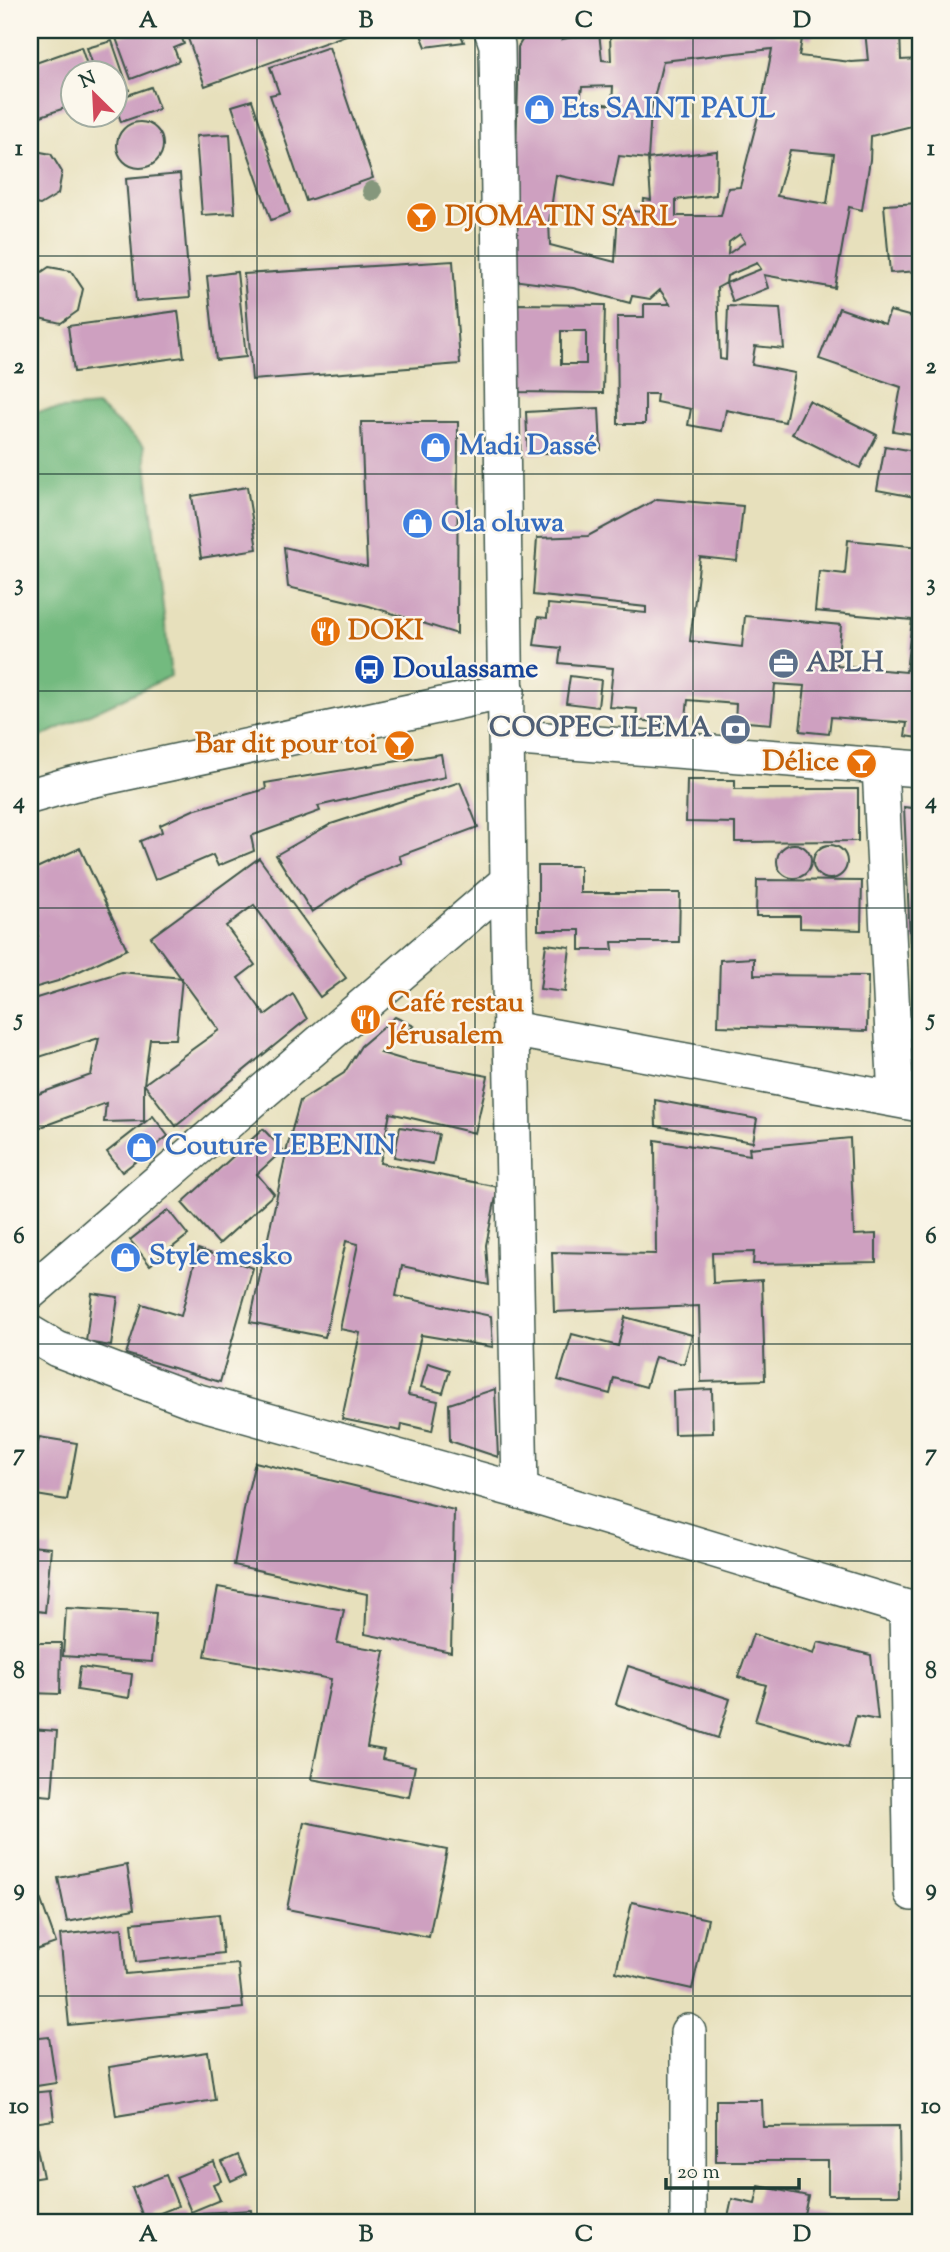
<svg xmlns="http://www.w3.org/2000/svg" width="950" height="2252" font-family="'Sorts Mill Goudy',serif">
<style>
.forest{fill:#73ba7f;stroke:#497c5a;stroke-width:2}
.building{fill:#cea0c0;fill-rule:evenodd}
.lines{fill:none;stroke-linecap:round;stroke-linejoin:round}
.minor-casing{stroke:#3d5548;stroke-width:38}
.minor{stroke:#fff;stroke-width:35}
.tree{fill:#85977c}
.grid{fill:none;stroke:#1f3d34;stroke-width:2;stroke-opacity:0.55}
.labels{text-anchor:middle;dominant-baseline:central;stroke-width:5;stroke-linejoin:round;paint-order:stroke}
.shop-label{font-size:28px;font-weight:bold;fill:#366cbe;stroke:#fbf7ec;text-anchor:start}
.food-label{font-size:28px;font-weight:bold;fill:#c56008;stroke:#fbf7ec;text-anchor:start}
.service-label{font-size:28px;font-weight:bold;fill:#4e5e75;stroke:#fbf7ec;text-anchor:start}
.transit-label{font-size:28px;font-weight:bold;fill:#164399;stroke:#fbf7ec;text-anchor:start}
.neatline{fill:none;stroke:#1f3d34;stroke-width:2.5}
.grid-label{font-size:23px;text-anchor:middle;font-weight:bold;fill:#1f3d34}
</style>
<rect width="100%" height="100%" fill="#fbf7ec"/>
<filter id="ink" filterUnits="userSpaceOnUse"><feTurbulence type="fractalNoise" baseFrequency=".0143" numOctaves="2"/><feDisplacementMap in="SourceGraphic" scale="14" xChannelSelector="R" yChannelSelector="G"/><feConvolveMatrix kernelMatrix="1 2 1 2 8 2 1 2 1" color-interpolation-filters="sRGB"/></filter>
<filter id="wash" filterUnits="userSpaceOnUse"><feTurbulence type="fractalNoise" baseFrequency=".00686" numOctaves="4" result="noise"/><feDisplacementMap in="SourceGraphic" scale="28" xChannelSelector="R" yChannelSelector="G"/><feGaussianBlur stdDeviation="1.57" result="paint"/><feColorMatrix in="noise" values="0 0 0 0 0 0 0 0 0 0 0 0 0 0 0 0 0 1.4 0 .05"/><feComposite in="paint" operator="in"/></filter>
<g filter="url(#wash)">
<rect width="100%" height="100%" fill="#e7e0bc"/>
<!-- forest -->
<path class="forest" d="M98 406 144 446 171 676 30 742V412Z"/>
<g id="blocks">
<!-- building -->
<g class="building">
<path d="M138 30H179L184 44 174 48 179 61 131 79 116 38Z"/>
<path d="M185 30H351L352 33 205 86Z"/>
<path d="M419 30H459L464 42 426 47Z"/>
<path d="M528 30H568L562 39 599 32 602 60 611 61 610 36 658 30H772L774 34 802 39 799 56 851 62 868 61 865 30H900L901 60 920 59V124L871 136 870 160 862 210 849 207 835 288 764 275 768 288 733 302 726 283 761 269 757 263 727 276 726 283 717 288 720 359 726 360 728 306 780 308 784 349 755 346 752 365 795 373 785 422 726 410 722 431 688 425 691 409 656 402 657 394H645V424H618L617 317H644V304H670L660 290 650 299 632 296 630 303 573 288 512 280 518 85V47ZM772 49 762 101 740 187 728 188 721 216H676V200L716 195 717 151 648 159 651 200 644 199 643 212 618 210 615 262 550 245 549 222 556 175 613 187 619 156 648 159 651 111 663 61ZM613 86 612 105 580 101 582 87ZM790 150 834 154 827 204 777 196ZM740 234 745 242 728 254 729 242Z"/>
<path d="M785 30H814L811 39Z"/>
<path d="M112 41 129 90 116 94V74H96L87 48Z"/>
<path d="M81 47 90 74H74V105L38 117 30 92V65Z"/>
<path d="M329 47 373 178 306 201 270 95 279 93 270 67Z"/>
<path d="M151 87 159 109 121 122 116 106V99Z"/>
<path d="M252 100 290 213 271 220 232 106Z"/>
<circle cx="140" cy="145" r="23"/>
<path d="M230 134 235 213 202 215 196 136Z"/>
<path d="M30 150 51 154 62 172 58 194 40 205 30 203Z"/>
<path d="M180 174 190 297 136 301 126 179Z"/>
<path d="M920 203V271L890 273 884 205Z"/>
<path d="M453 261 460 364 252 380 244 274Z"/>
<path d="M49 267 71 271 83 289 78 311 61 323 39 318 30 304V291L33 278Z"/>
<path d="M237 272 246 357 216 360 207 276Z"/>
<path d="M514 304 605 305 603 393 513 392ZM561 331H586V364H561Z"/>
<path d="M839 308 885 324 890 311 920 319V435L893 431 901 387 819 359Z"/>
<path d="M178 311 184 357 74 372 68 326Z"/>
<path d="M809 401 877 435 860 468 792 434Z"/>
<path d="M599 408 601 450 528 454 526 412Z"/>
<path d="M361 422H458L457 634 369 606 288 587 284 547 367 567Z"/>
<path d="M885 446 920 452V498L877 490Z"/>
<path d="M247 487 257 549 201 558 192 496Z"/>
<path d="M657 499 743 506 737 561 700 557 690 641 742 647 745 616 841 625 837 666 906 672 912 620 815 611 819 571 845 574 848 540 920 547V738L905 736 907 723 831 717 829 734 800 731 805 686 775 684 771 724 735 721 736 704 688 700 685 725 636 720 637 709 609 707 613 668 559 663 561 648 534 645 538 617 547 618 548 604 646 613V607L533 595 537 538 588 536Z"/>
<path d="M570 676 601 680 598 707 566 703Z"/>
<path d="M441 754 445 777 318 806 320 811 251 836 254 851 218 866 213 855 155 880 140 841 162 832 160 825 193 810 266 789 265 783Z"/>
<path d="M687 780H735V789H858V841L735 842V823L686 822Z"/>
<path d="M460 782 478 827 399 856 402 863 360 880 312 912 276 855 331 824Z"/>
<path d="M904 807 920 809V942L910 941Z"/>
<circle cx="794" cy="861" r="17"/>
<circle cx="830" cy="862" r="17"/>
<path d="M80 848 127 949 58 981 30 989V939L38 936 30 919V871Z"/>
<path d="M259 858 346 978 320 997 254 905 226 926 255 965 238 978 265 1015 293 994 307 1019 176 1126 144 1084 219 1030 151 937Z"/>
<path d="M538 866H580V893H680L679 942H612L613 950H580V930H538Z"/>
<path d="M757 880 862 881 861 930 800 928V916H756Z"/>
<path d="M546 944 570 947 565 992 540 989Z"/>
<path d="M754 958V975L868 976 867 1031 718 1026 720 960Z"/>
<path d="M121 972 182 978 176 1039H150L144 1084V1121L104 1122 106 1103 30 1131V1097L91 1075 99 1038 30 1060V1000Z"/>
<path d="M395 1017 414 1026 381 1053 408 1061 488 1076 475 1133 390 1113 380 1163 498 1187 486 1245 489 1285 402 1266 396 1296 491 1316 493 1347 421 1335 408 1395 438 1401 432 1431 402 1424 401 1431 342 1419 360 1333 340 1329 358 1244 346 1241 325 1337 250 1322 288 1144 300 1101 344 1073 361 1046Z"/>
<path d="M655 1100 757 1119 753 1142 656 1126Z"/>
<path d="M153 1116 168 1136 122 1172 107 1152Z"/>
<path d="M400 1127 439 1134 433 1164 394 1157Z"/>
<path d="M263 1129 283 1150 257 1174 274 1194 219 1244 182 1203Z"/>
<path d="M850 1138 854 1235 876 1234V1262L753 1264 754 1252 712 1253 713 1283 762 1280 765 1380 701 1382 699 1306 554 1312 552 1252 656 1254 655 1140 750 1155 749 1148Z"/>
<path d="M168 1210 188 1235 150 1265 130 1240Z"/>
<path d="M198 1249 253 1268 220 1382 126 1354 142 1304 181 1316Z"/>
<path d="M92 1293 118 1297 111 1346 86 1342Z"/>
<path d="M625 1317 692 1335 684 1364 655 1357 646 1387 614 1378 610 1394 558 1380 572 1334 618 1346Z"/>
<path d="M428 1363 450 1370 443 1393 421 1387Z"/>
<path d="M495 1389 498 1457 450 1441 449 1404Z"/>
<path d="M712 1389 713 1433 674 1434 673 1391Z"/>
<path d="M39 1437 77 1443 67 1500 30 1494Z"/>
<path d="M255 1462 454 1510 451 1652 365 1634 367 1594 234 1565 246 1499Z"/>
<path d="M30 1546 51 1548 45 1612 30 1610Z"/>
<path d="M218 1587 344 1610 337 1643 385 1651 367 1747 384 1750 382 1759 415 1766 409 1797 311 1779 331 1679 205 1656Z"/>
<path d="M66 1608 156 1613 152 1662 63 1656Z"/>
<path d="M753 1634 814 1654 818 1642 871 1655 878 1720 856 1716 848 1747 755 1721 766 1685 738 1677Z"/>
<path d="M30 1643H61L60 1694 30 1693Z"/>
<path d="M628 1666 730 1699 718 1738 616 1704Z"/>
<path d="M80 1667 132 1674 129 1698 77 1690Z"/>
<path d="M30 1729 57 1731 52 1796 30 1794Z"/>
<path d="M304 1822 447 1850 429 1937 287 1909Z"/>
<path d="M127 1865 134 1909 67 1922 58 1878Z"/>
<path d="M39 1895 56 1943 30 1952V1898Z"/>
<path d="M632 1902 708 1919 692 1989 616 1972Z"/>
<path d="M219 1914 223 1953 136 1962 132 1923Z"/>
<path d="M122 1928 126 1974 238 1964 243 2008 69 2025 60 1935Z"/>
<path d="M49 2037 56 2083 30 2087V2039Z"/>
<path d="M208 2052 215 2100 116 2116 109 2067Z"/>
<path d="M50 2091 54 2120 33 2123 34 2131H30V2093Z"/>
<path d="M716 2100H762L763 2127 899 2126 900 2195H828V2161H716Z"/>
<path d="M35 2139 43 2177 30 2179V2140Z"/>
<path d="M238 2155 246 2174 231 2181 222 2162Z"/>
<path d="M214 2162 221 2181 213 2184 220 2200 191 2212 176 2177Z"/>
<path d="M166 2175 178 2206 155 2215 157 2222H145L132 2188Z"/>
<path d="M759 2186 808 2196 804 2214 837 2222H727L732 2199 755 2204Z"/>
<path d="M251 2210 252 2222H203V2213Z"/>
<path d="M190 2215 191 2222H171V2218Z"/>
</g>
</g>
</g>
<g filter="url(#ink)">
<use href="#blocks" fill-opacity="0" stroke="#3d5548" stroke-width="2"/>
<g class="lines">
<defs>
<g id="minor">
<path d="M492 30 497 45 508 881 520 1491"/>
<path d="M507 737 920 769"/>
<path d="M880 766 896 1099"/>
<path d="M30 796 72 784 507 691"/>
<path d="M511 1029 920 1104"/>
<path d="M30 1292 508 881"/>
<path d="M30 1333 57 1349 192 1400 520 1491 920 1612"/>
<path d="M907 1608 912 1893"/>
<path d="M688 2032V2222"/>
</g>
</defs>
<!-- minor casing -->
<use href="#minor" class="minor-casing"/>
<!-- minor -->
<use href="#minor" class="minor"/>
</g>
<!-- trees -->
<circle class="tree" cx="372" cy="191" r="10"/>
</g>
<!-- grid -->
<path class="grid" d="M257 30V2222M475 30V2222M693 30V2222M30 256H920M30 474H920M30 691H920M30 908H920M30 1126H920M30 1344H920M30 1561H920M30 1778H920M30 1996H920"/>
<!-- icons -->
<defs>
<symbol id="shop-disc" viewBox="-11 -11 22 22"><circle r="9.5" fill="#3f7fe0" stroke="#fbf7ec"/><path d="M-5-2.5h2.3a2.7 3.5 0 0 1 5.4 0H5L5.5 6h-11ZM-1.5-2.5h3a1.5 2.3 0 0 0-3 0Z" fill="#fff"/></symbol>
<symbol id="bar-disc" viewBox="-11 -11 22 22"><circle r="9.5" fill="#e8710a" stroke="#fbf7ec"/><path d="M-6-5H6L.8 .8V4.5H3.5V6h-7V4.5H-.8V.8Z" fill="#fff"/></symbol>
<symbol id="restaurant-disc" viewBox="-11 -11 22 22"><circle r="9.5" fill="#e8710a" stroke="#fbf7ec"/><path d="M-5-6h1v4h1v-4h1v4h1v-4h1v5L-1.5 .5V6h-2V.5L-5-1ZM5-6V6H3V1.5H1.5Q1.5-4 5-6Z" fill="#fff"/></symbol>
<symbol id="office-disc" viewBox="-11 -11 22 22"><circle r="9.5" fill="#5c6f8a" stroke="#fbf7ec"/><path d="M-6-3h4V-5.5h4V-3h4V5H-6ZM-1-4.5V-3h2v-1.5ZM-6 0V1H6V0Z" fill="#fff"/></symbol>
<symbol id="bus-disc" viewBox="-11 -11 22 22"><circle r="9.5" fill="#1a4fb4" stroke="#fbf7ec"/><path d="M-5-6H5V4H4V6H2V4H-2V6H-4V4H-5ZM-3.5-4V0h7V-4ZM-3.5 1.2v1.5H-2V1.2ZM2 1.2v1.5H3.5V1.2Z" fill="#fff"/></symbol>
<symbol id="bank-disc" viewBox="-11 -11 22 22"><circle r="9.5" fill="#5c6f8a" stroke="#fbf7ec"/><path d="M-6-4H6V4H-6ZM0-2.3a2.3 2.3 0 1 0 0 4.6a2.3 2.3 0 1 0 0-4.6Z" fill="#fff"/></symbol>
</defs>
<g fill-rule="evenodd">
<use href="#shop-disc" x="522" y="92" width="35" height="35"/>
<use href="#bar-disc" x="404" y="200" width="35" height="35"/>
<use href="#shop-disc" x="418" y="430" width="35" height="35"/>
<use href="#shop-disc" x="400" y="506" width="35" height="35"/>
<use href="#restaurant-disc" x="308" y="614" width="35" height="35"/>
<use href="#office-disc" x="766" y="646" width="35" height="35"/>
<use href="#bus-disc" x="352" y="652" width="35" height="35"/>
<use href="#bank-disc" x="718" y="712" width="35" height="35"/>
<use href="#bar-disc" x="382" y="728" width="35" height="35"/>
<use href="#bar-disc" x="844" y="746" width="35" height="35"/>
<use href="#restaurant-disc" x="348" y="1002" width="35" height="35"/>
<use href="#shop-disc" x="124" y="1130" width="35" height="35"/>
<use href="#shop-disc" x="108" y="1240" width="35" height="35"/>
</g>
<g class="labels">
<!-- shop labels -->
<g class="shop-label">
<text x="562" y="110">Ets SAINT PAUL</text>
<text x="459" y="447">Madi Dassé</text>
<text x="441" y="524">Ola oluwa</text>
<text x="165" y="1147">Couture LEBENIN</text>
<text x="149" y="1257">Style mesko</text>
</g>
<!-- food labels -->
<g class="food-label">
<text x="445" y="218">DJOMATIN SARL</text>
<text x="348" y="632">DOKI</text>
<text x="377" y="745" text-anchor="end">Bar dit pour toi</text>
<text x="839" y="763" text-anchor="end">Délice</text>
<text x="388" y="1004">Café restau<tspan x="388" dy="32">Jérusalem</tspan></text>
</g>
<!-- service labels -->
<g class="service-label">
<text x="806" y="664">APLH</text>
<text x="712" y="729" text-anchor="end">COOPEC ILEMA</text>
</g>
<!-- transit labels -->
<g class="transit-label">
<text x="393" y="670">Doulassame</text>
</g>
</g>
<!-- margin -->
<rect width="950" height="2252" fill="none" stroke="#fbf7ec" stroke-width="77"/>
<!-- north arrow -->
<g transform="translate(94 94) rotate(336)"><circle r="33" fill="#fbf7ec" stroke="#a3ada2" stroke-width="2"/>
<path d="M0-5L12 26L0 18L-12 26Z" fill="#d1495b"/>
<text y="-10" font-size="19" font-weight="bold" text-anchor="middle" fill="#1f3d34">N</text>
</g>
<!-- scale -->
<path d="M666 2178v10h133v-10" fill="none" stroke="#1f3d34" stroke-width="3.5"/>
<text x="677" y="2178" font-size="21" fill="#1f3d34" stroke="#fbf7ec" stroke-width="5" paint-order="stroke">20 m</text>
<rect x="38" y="38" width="874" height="2176" class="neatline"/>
<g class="grid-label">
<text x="148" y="27">A</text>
<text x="366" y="27">B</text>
<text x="584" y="27">C</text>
<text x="802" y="27">D</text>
<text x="19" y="155">1</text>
<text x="931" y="155">1</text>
<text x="19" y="373">2</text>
<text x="931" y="373">2</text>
<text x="19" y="590">3</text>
<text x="931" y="590">3</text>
<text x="19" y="808">4</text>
<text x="931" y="808">4</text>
<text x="19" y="1025">5</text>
<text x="931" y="1025">5</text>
<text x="19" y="1243">6</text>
<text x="931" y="1243">6</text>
<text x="19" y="1460">7</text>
<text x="931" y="1460">7</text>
<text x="19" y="1678">8</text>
<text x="931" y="1678">8</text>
<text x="19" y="1895">9</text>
<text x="931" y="1895">9</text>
<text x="19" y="2113">10</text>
<text x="931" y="2113">10</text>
<text x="148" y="2241">A</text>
<text x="366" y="2241">B</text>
<text x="584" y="2241">C</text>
<text x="802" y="2241">D</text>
</g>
</svg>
